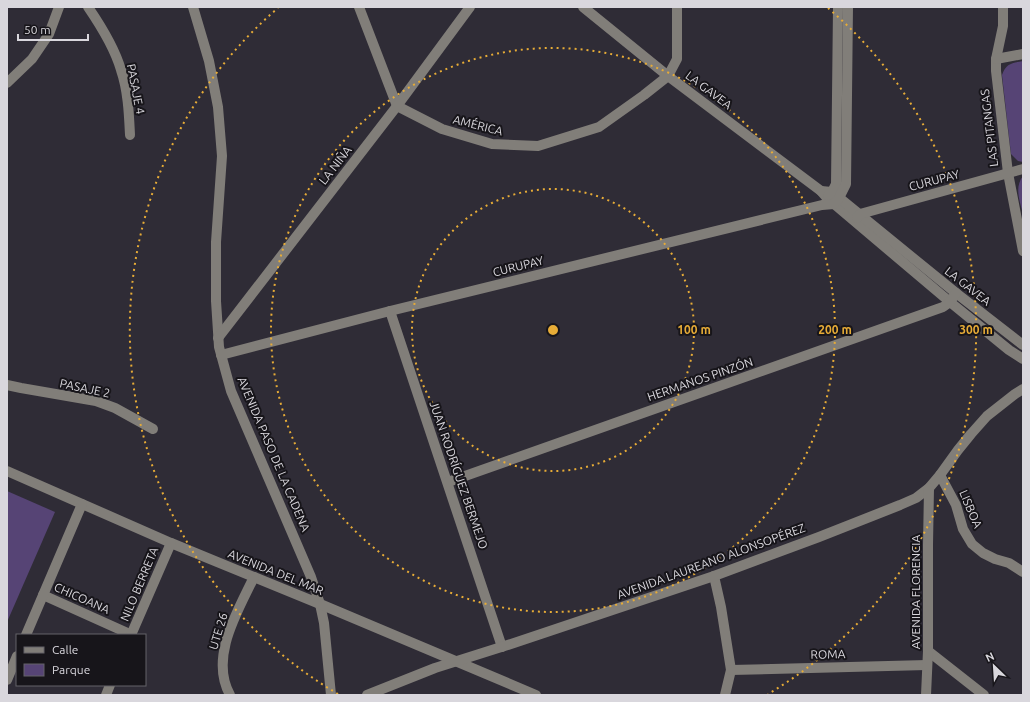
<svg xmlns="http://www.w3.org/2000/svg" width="1030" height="702" font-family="Ubuntu,sans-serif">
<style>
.green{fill:#564475}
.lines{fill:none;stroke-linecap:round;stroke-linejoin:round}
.minor{stroke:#817e79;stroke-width:10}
.ring{fill:none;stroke:#e7ac37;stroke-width:2;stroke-dasharray:2 4}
.labels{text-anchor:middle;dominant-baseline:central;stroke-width:4;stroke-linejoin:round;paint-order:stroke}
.street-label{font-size:12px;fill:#d9d7dd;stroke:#17151a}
.centre{fill:#e7ac37;stroke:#17151a;stroke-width:2}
.ring-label{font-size:12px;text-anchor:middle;font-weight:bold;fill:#e7ac37;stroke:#17151a;stroke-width:4;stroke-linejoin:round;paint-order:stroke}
</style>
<rect width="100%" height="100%" fill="#2f2c36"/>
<!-- green -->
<g class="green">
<path d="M1023 61V162L1018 161 1011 154 1002 75C1006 63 1012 63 1023 61Z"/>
<path d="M1023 176V214C1020 202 1014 187 1023 176Z"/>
<path d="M7 491 55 512 7 622Z"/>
</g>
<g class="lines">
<!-- minor -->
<g class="minor">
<path d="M88 7C101 26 115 49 121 70 128 90 129 114 130 135"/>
<path d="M193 7 209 61 218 107 222 156 216 242V301L219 347 231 391 311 577 320 604 324 623 331 695"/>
<path d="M359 7 397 106 442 129 492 144 538 146 599 127 644 95 668 76 677 59V7"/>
<path d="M583 7 668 76 821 191 827 198 950 302 1009 350 1023 359"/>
<path d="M1003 7V26L996 59V71L1008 173 1023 251"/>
<path d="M996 59 1023 54"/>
<path d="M7 83 32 59 49 34 59 7"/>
<path d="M821 191 832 192 956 293 1023 345"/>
<path d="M828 196 832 192 836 184 838 7"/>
<path d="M857 218 860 214 1023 169"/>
<path d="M390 311 502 647"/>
<path d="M218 338 397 106 470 7"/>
<path d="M221 355 390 311 822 205 834 204 839 198 846 184 848 7"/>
<path d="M7 385 21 388 96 401 115 408 153 429"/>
<path d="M7 471 171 543 320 604 536 695"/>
<path d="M940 475 956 505 963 529 972 544 983 553 995 559 1009 563 1023 572"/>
<path d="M448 482 943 307 950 302 956 293"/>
<path d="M714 576 721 607 731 670 725 695"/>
<path d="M43 595 132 635"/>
<path d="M26 635 82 504"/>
<path d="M131 635 171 543"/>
<path d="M928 651 984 695"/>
<path d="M731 670 927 665"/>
<path d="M7 680 17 656"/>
<path d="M106 695 110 685"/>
<path d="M230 695C209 657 238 611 254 577"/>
<path d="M367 695 435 668 514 643 714 576 819 537 900 505 916 498 929 488 940 475 958 450 971 434 987 416 1015 394 1023 389"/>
<path d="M926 695 928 651V545L929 488"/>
</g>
</g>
<!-- distance rings -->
<g class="ring">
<circle cx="553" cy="330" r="141"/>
<circle cx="553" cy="330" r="282"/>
<path d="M338 694A423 423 0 0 1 278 8M828 8A423 423 0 0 1 768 694"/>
</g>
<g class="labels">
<!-- street labels -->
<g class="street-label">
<text transform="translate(136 89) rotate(79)">PASAJE 4</text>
<text transform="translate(709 90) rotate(37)">LA GAVEA</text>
<text transform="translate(478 125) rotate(14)">AMÉRICA</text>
<text transform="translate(989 128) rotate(-97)">LAS PITANGAS</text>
<text transform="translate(335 165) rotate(-52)">LA NIÑA</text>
<text transform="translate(934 180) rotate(-15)">CURUPAY</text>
<text transform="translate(518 266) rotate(-14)">CURUPAY</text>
<text transform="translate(968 286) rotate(38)">LA GAVEA</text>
<text transform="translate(700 379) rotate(-19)">HERMANOS PINZÓN</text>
<text transform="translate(85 388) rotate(12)">PASAJE 2</text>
<text transform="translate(274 454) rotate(67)">AVENIDA PASO DE LA CADENA</text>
<text transform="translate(459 475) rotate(71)">JUAN RODRÍGUEZ BERMEJO</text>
<text transform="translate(971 509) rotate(67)">LISBOA</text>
<text transform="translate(711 561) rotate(-20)">AVENIDA LAUREANO ALONSOPÉREZ</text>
<text transform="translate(276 572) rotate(22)">AVENIDA DEL MAR</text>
<text transform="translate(139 584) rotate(-67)">NILO BERRETA</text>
<text transform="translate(915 592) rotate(-90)">AVENIDA FLORENCIA</text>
<text transform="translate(82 598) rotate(24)">CHICOANA</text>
<text transform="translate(218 631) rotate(-73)">UTE 26</text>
<text transform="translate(828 654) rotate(-1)">ROMA</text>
</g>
</g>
<circle cx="553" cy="330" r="6" class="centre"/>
<g class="ring-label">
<text x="694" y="334">100 m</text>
<text x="835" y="334">200 m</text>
<text x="976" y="334">300 m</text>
</g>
<!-- border -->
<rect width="1030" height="702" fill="none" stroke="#d9d7dd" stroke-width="16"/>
<!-- legend -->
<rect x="16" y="634" width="130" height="52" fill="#17151a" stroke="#656368"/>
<rect x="24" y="647" width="20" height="6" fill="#817e79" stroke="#656368"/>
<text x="52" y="654" font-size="12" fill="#d9d7dd">Calle</text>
<rect x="24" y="664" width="20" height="12" fill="#564475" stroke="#656368"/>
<text x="52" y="674" font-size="12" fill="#d9d7dd">Parque</text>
<!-- north arrow -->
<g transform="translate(994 666) rotate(335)" stroke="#17151a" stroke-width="3" paint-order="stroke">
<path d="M0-3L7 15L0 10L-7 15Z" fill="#d9d7dd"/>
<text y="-6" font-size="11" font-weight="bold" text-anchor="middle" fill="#d9d7dd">N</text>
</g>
<!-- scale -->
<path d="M18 34v6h70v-6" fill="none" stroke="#d9d7dd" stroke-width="2"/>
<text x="24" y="34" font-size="12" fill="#d9d7dd" stroke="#17151a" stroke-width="3" paint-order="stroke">50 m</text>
</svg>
